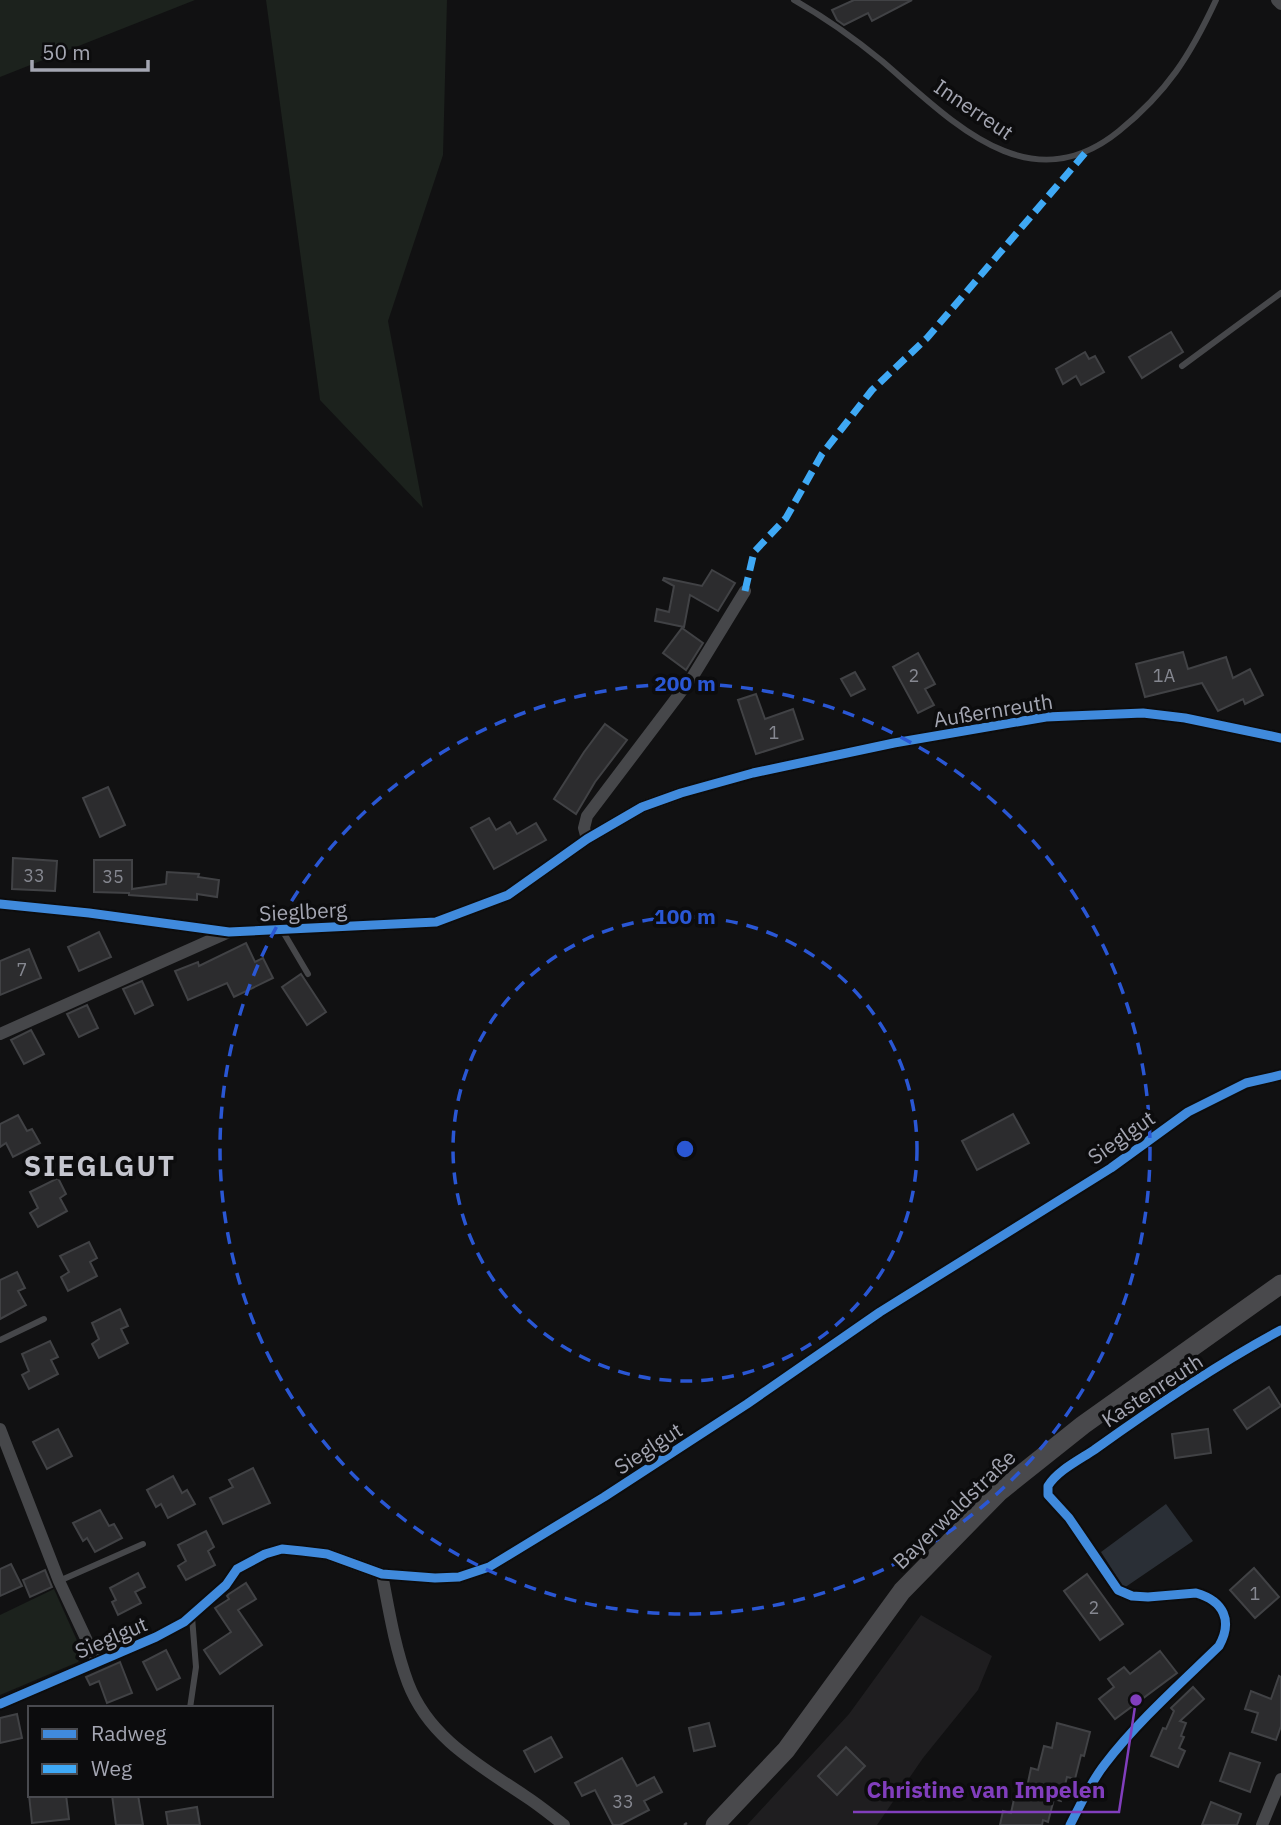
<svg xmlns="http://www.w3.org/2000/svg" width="1281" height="1825" font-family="'IBM Plex Sans',sans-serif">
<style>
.built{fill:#1f1e20}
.green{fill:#1c221d}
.water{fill:#2a2f36}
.building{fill:#2c2c2e;stroke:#414245;stroke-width:2}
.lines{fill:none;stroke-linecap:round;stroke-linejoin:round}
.path{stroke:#48484c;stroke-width:2.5;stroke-dasharray:3.5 5;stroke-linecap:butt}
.lane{stroke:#46474a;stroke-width:6}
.street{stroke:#46474a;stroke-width:12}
.primary{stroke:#49494c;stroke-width:19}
.quiet{stroke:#3fa9f5;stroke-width:7;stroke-dasharray:14 7;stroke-linecap:butt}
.cycleway-casing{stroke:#0c0c0d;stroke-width:13}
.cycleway{stroke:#408adc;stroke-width:9}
.ring{fill:none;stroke:#2a57d4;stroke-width:3.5;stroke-dasharray:12 9}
.labels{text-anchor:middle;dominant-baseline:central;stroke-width:7;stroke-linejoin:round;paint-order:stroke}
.number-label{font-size:18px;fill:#868891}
.street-label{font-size:21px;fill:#a4a6b2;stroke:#0c0c0d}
.district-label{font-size:28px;font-weight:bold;letter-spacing:2px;fill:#c4c5ce;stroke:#0c0c0d}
.centre{fill:#2a57d4;stroke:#0c0c0d;stroke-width:3.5}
.ring-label{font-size:21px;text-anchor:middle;font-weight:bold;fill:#2a57d4;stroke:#0c0c0d;stroke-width:7;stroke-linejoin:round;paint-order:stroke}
.leader{fill:none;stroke:#813ebd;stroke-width:2.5}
.callout-dot{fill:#813ebd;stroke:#0c0c0d;stroke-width:2.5}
.callout-label{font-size:23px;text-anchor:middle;font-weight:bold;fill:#813ebd;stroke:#0c0c0d;stroke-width:7;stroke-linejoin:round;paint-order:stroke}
</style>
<rect width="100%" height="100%" fill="#111112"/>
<!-- built -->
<path class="built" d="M921 1615 992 1656 978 1690 923 1758 877 1825H747L849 1714Z"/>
<!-- green -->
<g class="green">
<path d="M0 0H195L0 77Z"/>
<path d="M266 0H447L443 155 388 321 423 508 320 400Z"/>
<path d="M54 1589 83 1654 78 1662 0 1695V1615Z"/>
</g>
<!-- water -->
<path class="water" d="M1166 1504 1193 1541 1124 1588 1101 1552Z"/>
<!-- building -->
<g class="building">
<path d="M854 0H912L872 21 868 13 844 25 837 20 832 10Z"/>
<path d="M1171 332 1183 352 1142 378 1129 357Z"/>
<path d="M1085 352 1089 359 1095 356 1104 372 1081 385 1076 376 1063 384 1056 369Z"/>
<path d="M712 570 735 583 718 611 690 595 684 627 655 621 657 609 669 612 674 586 663 580 664 578 702 586Z"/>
<path d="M682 628 703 643 686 670 663 653Z"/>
<path d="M1183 652 1188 669 1226 657 1233 678 1250 669 1263 695 1245 704 1243 699 1218 711 1202 683 1145 697 1136 664Z"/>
<path d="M918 653 935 684 925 689 934 705 918 713 893 667Z"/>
<path d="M855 672 865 689 851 696 841 679Z"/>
<path d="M756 694 765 719 793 709 803 739 756 754 738 700Z"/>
<path d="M605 724 627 740 595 782 576 814 554 799 584 752Z"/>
<path d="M108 787 125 825 100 837 83 798Z"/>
<path d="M489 818 496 830 510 822 517 834 536 823 546 840 494 869 471 828Z"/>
<path d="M13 858 57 861 55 891 12 889Z"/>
<path d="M94 860H132V889L166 884 167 872 199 874 198 877 219 880 217 897 197 894V900L129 895V893L94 892Z"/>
<path d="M99 932 111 957 79 971 68 947Z"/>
<path d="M246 943 255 962 263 958 273 978 234 997 227 983 188 1000 175 971 198 962 199 966Z"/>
<path d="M29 949 41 978 0 995V961Z"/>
<path d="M301 974 326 1012 307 1025 282 987Z"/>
<path d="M142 981 153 1005 135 1014 123 989Z"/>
<path d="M87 1005 98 1028 79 1037 67 1014Z"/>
<path d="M31 1030 44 1054 24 1064 11 1040Z"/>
<path d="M1013 1114 1029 1143 977 1170 962 1141Z"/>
<path d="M18 1115 27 1131 32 1129 40 1143 13 1157 6 1143 0 1147V1124Z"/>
<path d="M58 1178 66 1194 60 1198 67 1211 38 1227 30 1213 38 1208 30 1192Z"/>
<path d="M89 1242 97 1258 90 1262 97 1276 68 1291 61 1277 69 1272 60 1256Z"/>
<path d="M17 1272 25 1288 18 1291 26 1305 0 1319V1280Z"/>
<path d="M120 1309 128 1326 121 1329 128 1343 99 1358 92 1344 99 1339 92 1323Z"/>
<path d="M50 1341 58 1357 51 1360 58 1374 29 1389 22 1375 29 1371 22 1354Z"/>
<path d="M1269 1387 1281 1406 1247 1429 1234 1410Z"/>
<path d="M58 1429 72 1456 47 1469 33 1442Z"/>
<path d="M1208 1429 1211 1453 1175 1458 1172 1434Z"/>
<path d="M253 1468 270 1503 223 1524 210 1498 233 1487 229 1480Z"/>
<path d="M173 1476 182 1493 187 1490 195 1504 168 1518 161 1504 156 1507 147 1490Z"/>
<path d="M100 1510 109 1526 114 1524 122 1538 95 1552 87 1538 83 1541 73 1523Z"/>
<path d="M206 1531 214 1547 208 1551 215 1565 186 1580 178 1566 186 1561 178 1545Z"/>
<path d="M11 1564 22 1586 0 1596V1569Z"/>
<path d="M1254 1568 1279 1597 1255 1618 1230 1590Z"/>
<path d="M45 1570 52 1587 30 1597 23 1580Z"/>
<path d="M138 1573 145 1587 135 1592 141 1603 118 1615 112 1602 116 1600 110 1588Z"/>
<path d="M1087 1574 1123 1624 1100 1640 1064 1591Z"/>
<path d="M246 1583 256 1599 238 1610 262 1645 220 1674 204 1650 231 1632 215 1608 229 1599 227 1596 229 1594Z"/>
<path d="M166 1650 180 1678 157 1690 143 1662Z"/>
<path d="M1160 1651 1177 1673 1115 1719 1099 1699 1114 1687 1108 1679 1124 1667 1130 1674Z"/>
<path d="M120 1662 132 1693 107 1703 99 1681 90 1685 86 1677Z"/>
<path d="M1279 1676 1281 1677V1726L1276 1740 1252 1732 1258 1713 1245 1709 1251 1691 1271 1699Z"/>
<path d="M1193 1687 1204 1699 1180 1721 1186 1723 1181 1736 1184 1737 1179 1748 1185 1751 1178 1767 1151 1756 1163 1728 1166 1729 1174 1711 1171 1708Z"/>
<path d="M17 1714 22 1738 0 1743V1718Z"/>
<path d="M709 1723 715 1746 694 1751 689 1728Z"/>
<path d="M1057 1723 1090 1732 1084 1756 1081 1755 1075 1779 1067 1777 1061 1801 1054 1799 1048 1822 1043 1820 1042 1825H1000L1003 1811 1011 1813 1016 1790 1026 1792 1031 1768 1038 1770 1044 1746 1052 1748Z"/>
<path d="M551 1737 562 1757 535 1772 524 1751Z"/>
<path d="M846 1747 865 1766 837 1795 818 1776Z"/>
<path d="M1230 1753 1260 1763 1250 1792 1220 1781Z"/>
<path d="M622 1758 637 1786 654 1777 662 1792 644 1801 649 1810 620 1825H613L595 1790 582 1796 575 1783Z"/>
<path d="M29 1795H66L69 1819 32 1823Z"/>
<path d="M112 1795H138L143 1825H116Z"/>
<path d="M1211 1802 1241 1814 1237 1825H1202Z"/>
<path d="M197 1807 200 1825H168L166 1812Z"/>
</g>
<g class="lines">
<!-- path -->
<path class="path" d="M684 1825 687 1823"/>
<!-- lane -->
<g class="lane">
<path d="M794 0C824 17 855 39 882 61 950 119 1028 205 1119 131 1167 92 1190 56 1216 0"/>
<path d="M1182 366 1281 293"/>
<path d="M282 930 308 974"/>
<path d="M0 1340 44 1319"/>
<path d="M59 1581 143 1544"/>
<path d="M190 1708 196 1667 192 1617"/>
</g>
<!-- street -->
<g class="street">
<path d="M1277 0 1281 4"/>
<path d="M587 839 584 828 587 816 693 676 745 591"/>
<path d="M0 904 89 913 229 932 436 922 508 895 587 839 642 807 681 793 753 773 894 743 1046 717 1143 713 1185 718 1281 738"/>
<path d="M0 1034 229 932"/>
<path d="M0 1429 59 1581 97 1662"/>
<path d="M382 1574C389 1611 395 1648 408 1683 429 1738 479 1765 525 1796 539 1805 551 1815 564 1825"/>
<path d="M0 1704 156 1637 184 1622 226 1585 237 1569 265 1554 282 1549 302 1551 327 1554 382 1574 435 1578 459 1577 489 1567 604 1497 747 1404 880 1312 1111 1168 1188 1112 1246 1083 1281 1075"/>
<path d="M1070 1825C1081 1804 1090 1783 1105 1764 1136 1723 1182 1682 1219 1646 1233 1621 1224 1601 1196 1593L1148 1597 1132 1596 1118 1590 1069 1518 1048 1495V1486C1057 1471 1079 1460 1094 1450 1154 1407 1217 1364 1281 1330"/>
<path d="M1262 1825 1281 1779"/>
</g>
<!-- primary -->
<path class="primary" d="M715 1825 786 1750 902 1591 999 1492 1083 1425 1281 1284"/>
<!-- quiet -->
<path class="quiet" d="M745 591 754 552 786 518 822 454 872 390 927 338 1086 152"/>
<defs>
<g id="cycleway">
<path d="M0 904 89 913 229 932 436 922 508 895 587 839 642 807 681 793 753 773 894 743 1046 717 1143 713 1185 718 1281 738"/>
<path d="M0 1704 156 1637 184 1622 226 1585 237 1569 265 1554 282 1549 302 1551 327 1554 382 1574 435 1578 459 1577 489 1567 604 1497 747 1404 880 1312 1111 1168 1188 1112 1246 1083 1281 1075"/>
<path d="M1070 1825C1081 1804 1090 1783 1105 1764 1136 1723 1182 1682 1219 1646 1233 1621 1224 1601 1196 1593L1148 1597 1132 1596 1118 1590 1069 1518 1048 1495V1486C1057 1471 1079 1460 1094 1450 1154 1407 1217 1364 1281 1330"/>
</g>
</defs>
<!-- cycleway casing -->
<use href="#cycleway" class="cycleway-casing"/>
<!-- cycleway -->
<use href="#cycleway" class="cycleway"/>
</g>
<!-- distance rings -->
<g class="ring">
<circle cx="685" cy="1149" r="232"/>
<circle cx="685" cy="1149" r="465"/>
</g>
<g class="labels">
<!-- number labels -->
<g class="number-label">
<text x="914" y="675">2</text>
<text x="1164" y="675">1A</text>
<text x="774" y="732">1</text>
<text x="34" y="875">33</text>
<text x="113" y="876">35</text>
<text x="22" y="969">7</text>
<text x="1255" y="1593">1</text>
<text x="1094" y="1607">2</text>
<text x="623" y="1801">33</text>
</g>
<!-- street labels -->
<g class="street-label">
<text transform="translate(974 109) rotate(34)">Innerreut</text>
<text transform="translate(993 710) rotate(-9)">Außernreuth</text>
<text transform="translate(303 911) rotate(-3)">Sieglberg</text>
<text transform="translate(1121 1137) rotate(-35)">Sieglgut</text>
<text transform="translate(1152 1390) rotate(-33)">Kastenreuth</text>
<text transform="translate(648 1448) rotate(-33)">Sieglgut</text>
<text transform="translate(954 1509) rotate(-44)">Bayerwaldstraße</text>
<text transform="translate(111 1637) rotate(-23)">Sieglgut</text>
</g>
<!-- district labels -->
<g class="district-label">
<text x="100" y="1165">SIEGLGUT</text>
</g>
</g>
<circle cx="685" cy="1149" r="10" class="centre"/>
<g class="ring-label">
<text x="685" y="691">200 m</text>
<text x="685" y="924">100 m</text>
</g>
<!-- callouts -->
<path class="leader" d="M1136 1700L1119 1812H853"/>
<circle class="callout-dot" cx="1136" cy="1700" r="7"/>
<g class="callout-label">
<text x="986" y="1798">Christine van Impelen</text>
</g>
<!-- legend -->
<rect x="28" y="1706" width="245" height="91" fill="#0c0c0d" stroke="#494a4f" stroke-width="2"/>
<rect x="42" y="1729" width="35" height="10" fill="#408adc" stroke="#494a4f" stroke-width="2"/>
<text x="91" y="1741" font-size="21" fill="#a4a6b2">Radweg</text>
<rect x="42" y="1764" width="35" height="10" fill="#3fa9f5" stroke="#494a4f" stroke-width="2"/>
<text x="91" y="1776" font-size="21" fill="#a4a6b2">Weg</text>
<!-- scale -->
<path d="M32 60v10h116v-10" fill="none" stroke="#a4a6b2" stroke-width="3.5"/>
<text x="42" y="60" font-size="21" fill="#a4a6b2" stroke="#0c0c0d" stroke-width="5" paint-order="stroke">50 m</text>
</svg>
